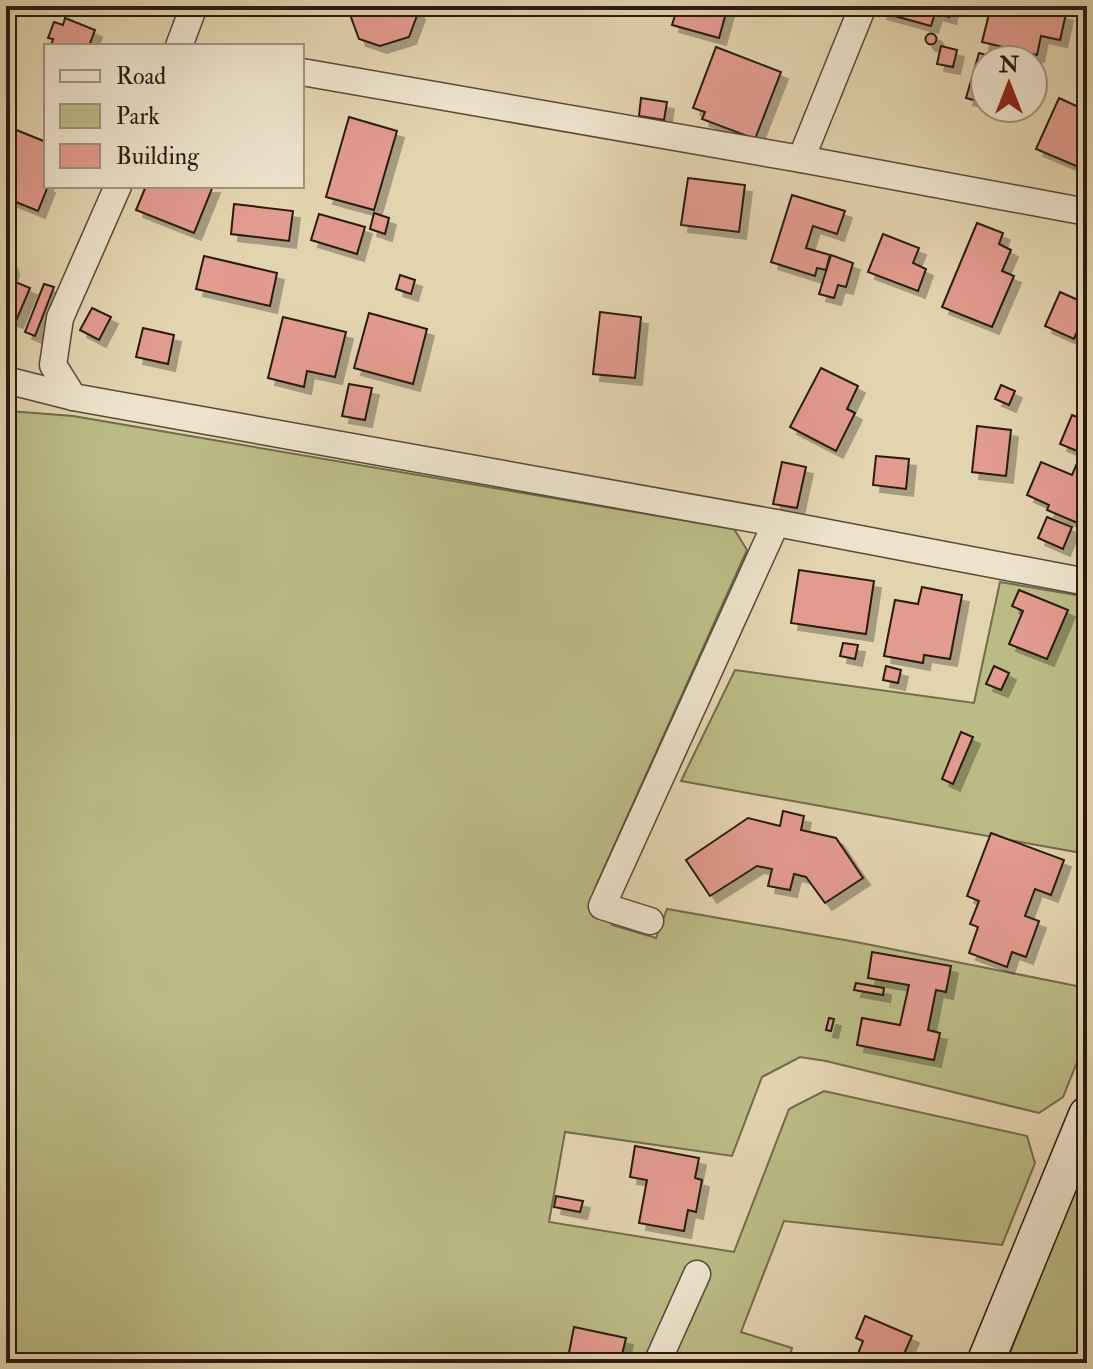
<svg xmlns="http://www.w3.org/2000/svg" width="1093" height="1369" font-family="'IM FELL Double Pica',serif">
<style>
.green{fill:#bbbb86;stroke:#726b4b;stroke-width:2}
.building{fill:#e29b8f;stroke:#291b10;stroke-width:2;filter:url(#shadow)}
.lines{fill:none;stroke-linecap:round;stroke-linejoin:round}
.street-casing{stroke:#584938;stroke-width:29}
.secondary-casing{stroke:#291b10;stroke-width:39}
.street{stroke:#ede3cc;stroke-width:26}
.secondary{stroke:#ede3cc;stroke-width:36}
</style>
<defs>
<filter id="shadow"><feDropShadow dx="7" dy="7" stdDeviation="0" flood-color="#0004"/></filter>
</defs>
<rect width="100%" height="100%" fill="#e3d4b0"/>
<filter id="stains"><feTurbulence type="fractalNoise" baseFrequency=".0025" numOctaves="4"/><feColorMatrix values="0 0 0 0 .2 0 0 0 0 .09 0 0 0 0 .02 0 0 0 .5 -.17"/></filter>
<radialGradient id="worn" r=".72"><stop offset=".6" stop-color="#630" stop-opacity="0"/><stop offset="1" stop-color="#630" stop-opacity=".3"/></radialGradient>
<!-- green -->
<g class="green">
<path d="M9 411 73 416 734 529 747 550 595 888 612 925 656 938 667 909 856 942 1087 988V1037L1063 1097 1039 1113 826 1061 800 1057 762 1077 732 1156 565 1132 549 1222 734 1252 789 1109 824 1091 1027 1136 1035 1163 1002 1245 784 1221 741 1332 792 1348 788 1363H6V420Z"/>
<path d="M1000 582 1087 597V854L681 781 735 670 974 703Z"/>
<path d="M1087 1159V1363H1006Z"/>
</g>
<!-- building -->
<g class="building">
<path d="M349 6H413L418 13 409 37 380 46 359 39 348 9Z"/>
<path d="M678 6H728L719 38 672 25Z"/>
<path d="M882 6H952L949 17 935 13 931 26 880 12Z"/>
<path d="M991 6H1048V9L1066 14 1060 40 1041 36 1037 55 982 42Z"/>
<path d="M65 18 95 30 89 46H51L53 39 48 38 54 22 63 25Z"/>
<circle cx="931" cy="39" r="5.5"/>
<path d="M941 46 957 50 953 67 937 64Z"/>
<path d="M716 47 781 72 755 139 702 119 705 112 693 108Z"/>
<circle cx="1009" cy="55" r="5.5"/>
<path d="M979 53 998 58V60H985V103L966 98Z"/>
<path d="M641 98 667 102 664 120 639 116Z"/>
<path d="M1059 98 1087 111V128L1083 139 1087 141V155L1081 168 1036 149Z"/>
<path d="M987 108H1008L1007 114 987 110Z"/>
<path d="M349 117 397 131 374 210 326 197Z"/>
<path d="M9 127 46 142V186H48L38 211 6 198V136Z"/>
<path d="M688 178 745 185 739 232 681 225Z"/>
<path d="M146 186H213L194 233 136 210Z"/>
<path d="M792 195 845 211 837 234 813 226 806 248 830 255 826 270 817 268 815 276 771 262Z"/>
<path d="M234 204 293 211 289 241 231 234Z"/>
<path d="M374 213 389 218 385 234 370 229Z"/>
<path d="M319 214 365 227 357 254 311 240Z"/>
<path d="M977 223 1003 233 999 244 1011 250 1002 271 1014 276 992 327 942 307Z"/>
<path d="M883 234 919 248 913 263 926 269 918 291 868 272Z"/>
<path d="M1084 254H1087V275L1080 274Z"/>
<path d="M6 255 11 263 12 269 8 279 30 288 16 321 6 317Z"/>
<path d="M831 255 853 263 846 287 838 285 834 298 819 294Z"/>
<path d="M204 256 277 273 270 306 196 289Z"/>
<path d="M400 275 415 280 411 294 396 289Z"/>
<path d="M44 284 54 287 35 336 25 332Z"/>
<path d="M1060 292 1087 304V308L1074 339 1045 326Z"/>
<path d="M92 308 111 317 99 340 80 330Z"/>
<path d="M600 312 641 317 635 378 593 374Z"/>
<path d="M369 313 427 329 413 384 354 368Z"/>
<path d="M283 317 346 332 335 377 307 371 304 387 268 378Z"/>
<path d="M143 328 174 335 168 364 136 357Z"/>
<path d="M821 368 858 386 847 409 855 413 836 451 790 427Z"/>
<path d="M349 384 372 388 365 420 342 416Z"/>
<path d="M1001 385 1015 391 1009 405 995 399Z"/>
<path d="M1072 415 1087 421V455L1060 444Z"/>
<path d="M977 426 1011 430 1006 476 972 472Z"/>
<path d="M876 456 909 459 906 489 873 485Z"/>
<path d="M1078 461 1087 465V527L1047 510 1049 505 1027 495 1041 462 1072 475Z"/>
<path d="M782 462 806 467 797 508 773 504Z"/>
<path d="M1047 517 1072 527 1063 549 1038 538Z"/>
<path d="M799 570 874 581 866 634 791 623Z"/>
<path d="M922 587 962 595 950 659 924 655 923 663 884 656 895 600 918 604Z"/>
<path d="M1019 590 1068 610 1047 659 1009 644 1023 611 1012 606Z"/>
<path d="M843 643 858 645 855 659 840 656Z"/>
<path d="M886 666 901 670 898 683 883 680Z"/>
<path d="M994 666 1009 673 1001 690 986 684Z"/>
<path d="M961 732 973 737 953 784 942 779Z"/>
<path d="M783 811 804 816 801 830 836 838 863 878 825 903 806 877 794 874 790 890 768 886 772 869 757 866 710 896 686 860 748 818 780 826Z"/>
<path d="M991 833 1064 860 1051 895 1035 889 1025 916 1039 921 1026 957 1012 952 1007 967 969 953 978 927 970 924 979 901 967 896Z"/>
<path d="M872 952 951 966 946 992 936 990 928 1030 940 1033 934 1060 857 1045 862 1018 900 1025 909 985 868 978Z"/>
<path d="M856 983 884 988 883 995 854 990Z"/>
<path d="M829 1018 834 1019 831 1031 826 1030Z"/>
<path d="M635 1146 699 1158 695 1178 702 1180 696 1212 688 1210 684 1231 639 1223 647 1180 630 1177Z"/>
<path d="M556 1196 583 1201 580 1212 554 1207Z"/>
<path d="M865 1316 912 1336 900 1363H865L856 1359 863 1341 856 1338Z"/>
<path d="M574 1327 626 1338 620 1363H567Z"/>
</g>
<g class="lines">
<defs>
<g id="street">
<path d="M179 46 194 6"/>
<path d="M302 72 801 159 1087 212"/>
<path d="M801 159 863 6"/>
<path d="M6 380 73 397 776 523 1087 582"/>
<path d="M73 397 53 365 60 318 118 186"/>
<path d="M650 921 602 906 776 523"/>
<path d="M657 1363 697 1274"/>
</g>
<path id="secondary" d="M985 1363 1087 1115"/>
</defs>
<!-- street casing -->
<use href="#street" class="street-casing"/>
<!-- secondary casing -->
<use href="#secondary" class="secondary-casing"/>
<!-- street -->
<use href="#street" class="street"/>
<!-- secondary -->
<use href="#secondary" class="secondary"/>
</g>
<!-- margin -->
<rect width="1093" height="1369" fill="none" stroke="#e3d4b0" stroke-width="32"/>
<rect x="8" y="8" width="1077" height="1353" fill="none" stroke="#291b10" stroke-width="4"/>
<rect x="16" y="16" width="1061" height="1337" fill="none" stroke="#291b10" stroke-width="2"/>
<!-- legend -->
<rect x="44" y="44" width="260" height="144" fill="#ede3cc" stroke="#9f9381" stroke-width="2"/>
<rect x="60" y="70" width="40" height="12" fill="#ede3cc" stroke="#9f9381" stroke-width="2"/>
<text x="116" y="84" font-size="24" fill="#291b10">Road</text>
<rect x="60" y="104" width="40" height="24" fill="#bbbb86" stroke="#9f9381" stroke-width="2"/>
<text x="116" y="124" font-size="24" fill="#291b10">Park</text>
<rect x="60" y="144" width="40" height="24" fill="#e29b8f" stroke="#9f9381" stroke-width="2"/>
<text x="116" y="164" font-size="24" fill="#291b10">Building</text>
<!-- north arrow -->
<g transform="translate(1009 84)"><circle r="38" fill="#ede3cc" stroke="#9f9381" stroke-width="2"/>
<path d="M0-6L14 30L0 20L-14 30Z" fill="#8f2418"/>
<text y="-12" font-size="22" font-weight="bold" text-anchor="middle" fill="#291b10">N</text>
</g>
<rect width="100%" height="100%" filter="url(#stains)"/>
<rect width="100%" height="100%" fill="url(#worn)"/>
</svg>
